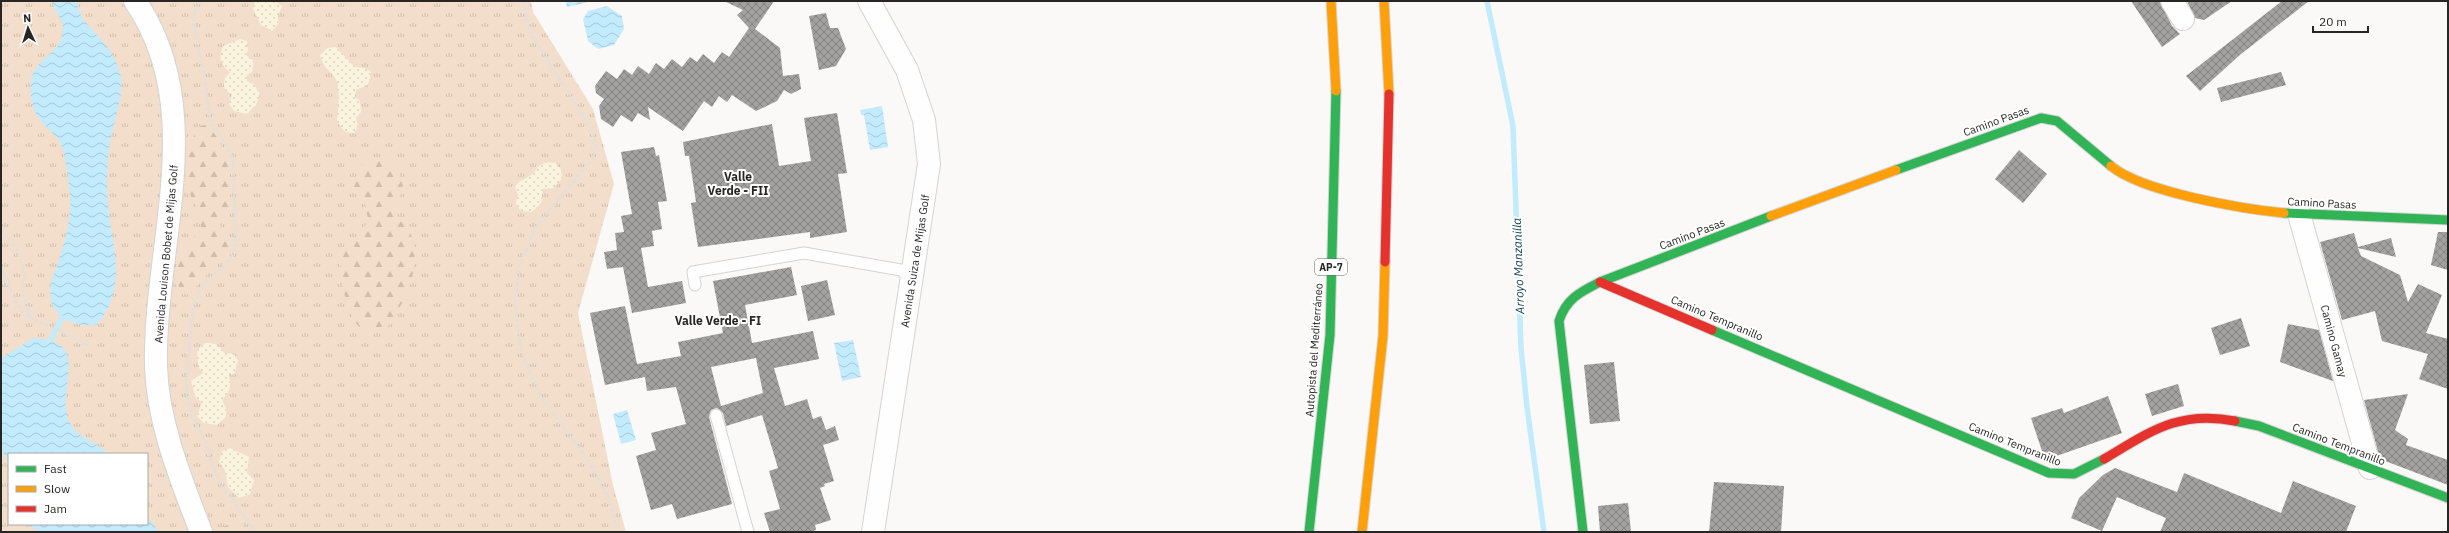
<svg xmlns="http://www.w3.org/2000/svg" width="2449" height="533" font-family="'IBM Plex Sans',sans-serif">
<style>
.grass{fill:url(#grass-tufts);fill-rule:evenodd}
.forest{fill:url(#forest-firs)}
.sand{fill:url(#sand-dots)}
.water{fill:url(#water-waves)}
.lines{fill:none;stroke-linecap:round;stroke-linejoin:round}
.stream{stroke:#c2ebfd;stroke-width:5.5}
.building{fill:url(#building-cross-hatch);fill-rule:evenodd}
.lane-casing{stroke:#d5d3d3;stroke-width:13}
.street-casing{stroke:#d5d3d3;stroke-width:24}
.fast-casing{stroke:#d5d3d3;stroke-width:11}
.slow-casing{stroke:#d5d3d3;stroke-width:11}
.jam-casing{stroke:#d5d3d3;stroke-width:11}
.path{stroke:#e0e0df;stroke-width:2.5;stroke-dasharray:4 2;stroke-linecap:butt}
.lane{stroke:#fefefe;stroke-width:11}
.street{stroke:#fefefe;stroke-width:22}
.fast{stroke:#30b455;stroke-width:9}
.slow{stroke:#ff9f0a;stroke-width:9}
.jam{stroke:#e5322d;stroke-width:9}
.labels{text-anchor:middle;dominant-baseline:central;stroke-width:4;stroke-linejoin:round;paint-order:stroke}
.shield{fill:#fff;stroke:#686766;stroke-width:1}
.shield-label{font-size:10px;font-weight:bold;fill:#272625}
.street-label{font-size:11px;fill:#272625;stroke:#fff}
.neighbourhood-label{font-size:12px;font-weight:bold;fill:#272625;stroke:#fff}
.water-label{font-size:12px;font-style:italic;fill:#0b3f51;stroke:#fff}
</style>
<defs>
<pattern id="grass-tufts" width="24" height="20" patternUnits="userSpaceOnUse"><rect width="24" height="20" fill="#f2deca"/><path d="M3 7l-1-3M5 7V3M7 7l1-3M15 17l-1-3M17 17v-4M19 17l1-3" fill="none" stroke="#d0bead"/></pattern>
<pattern id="forest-firs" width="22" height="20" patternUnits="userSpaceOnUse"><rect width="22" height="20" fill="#f2deca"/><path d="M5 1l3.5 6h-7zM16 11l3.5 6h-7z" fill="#d0bead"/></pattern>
<pattern id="sand-dots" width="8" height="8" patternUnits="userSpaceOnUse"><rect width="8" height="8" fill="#faf4de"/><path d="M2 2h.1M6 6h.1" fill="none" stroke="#d6d1be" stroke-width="1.8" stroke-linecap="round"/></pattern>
<pattern id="water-waves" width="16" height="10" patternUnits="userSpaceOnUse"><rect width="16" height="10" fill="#c2ebfd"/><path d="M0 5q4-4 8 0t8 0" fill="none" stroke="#a7c9d9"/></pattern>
<pattern id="building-cross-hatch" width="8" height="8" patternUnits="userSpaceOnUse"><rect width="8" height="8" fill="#a2a1a0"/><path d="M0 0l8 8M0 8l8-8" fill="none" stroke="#848382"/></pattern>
</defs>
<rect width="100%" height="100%" fill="#fbf9f7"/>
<!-- grass -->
<path class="grass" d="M1 1H531L533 12 593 109 614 184 578 313 613 485 626 532H1ZM9 454H147V524H9Z"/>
<!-- forest -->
<g class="forest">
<path d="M206 125C227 142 234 179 229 205 228 212 221 217 220 225 240 249 219 262 203 279 198 284 194 290 188 295L180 292C176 277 176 260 185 247 190 238 202 234 201 222 201 213 195 205 191 196 180 168 185 152 199 126Z"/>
<path d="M367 158H385L398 169 403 187 394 215C398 221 406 224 409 230 425 264 405 304 384 331L364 332 353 320 344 293 340 263 350 242 361 232 368 221 366 206 354 187 360 168Z"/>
<path d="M233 521 241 522 247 532H221L222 528Z"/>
</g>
<!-- sand -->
<g class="sand">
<path d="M255 1H275L282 6 278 16V24L272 31 261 25 253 9Z"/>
<path d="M240 39 247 41 248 50 246 55 254 61 252 72 247 75V81L254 84 260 94 256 105 247 114 234 111 229 104 232 94 225 90C223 82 224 78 230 72 219 64 219 59 223 46Z"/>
<path d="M336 47 355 67 365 68 371 72 368 85 356 90 355 97 360 101 361 112 356 118 358 126 354 133 345 132 337 122C338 111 341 87 335 78 328 66 325 72 320 55L327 48Z"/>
<path d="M546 162 556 163 561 169 562 178 554 188 543 189 541 203 532 212 521 211 516 204 518 195 515 187C520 179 525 180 531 175 538 170 535 167 546 162Z"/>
<path d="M206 342 218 345 224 353 234 354 238 360 234 374 229 375C232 387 230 392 222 400L226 408V417L217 425 204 423 197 416 202 402 196 398 191 381 203 373 198 366 197 350Z"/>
<path d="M230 448 249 457 247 473 254 480 250 494 239 498 228 487 225 470 219 462 222 451Z"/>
</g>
<!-- water -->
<g class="water">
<path d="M52 1H78C75 18 99 34 108 48 113 54 118 65 120 73 126 92 113 122 110 142 106 168 106 194 110 221 113 244 119 266 114 290 111 304 106 314 96 325 70 327 46 315 51 284 54 270 61 257 64 243 67 233 69 221 70 210 71 192 67 168 63 150 59 130 34 127 31 97 31 92 30 81 32 76 38 58 63 51 63 29 63 18 54 11 52 1Z"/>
<path d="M566 1H593L567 7Z"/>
<path d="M607 6 622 16 624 29 614 45 598 49 588 41 583 19 588 11Z"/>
<path d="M882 106 888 147 870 150 864 115H861L860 110Z"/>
<path d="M34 338C95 341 54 388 70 423 78 439 98 441 107 454H9V464L1 448V358Z"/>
<path d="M853 340 861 377 842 381 834 343Z"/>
<path d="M627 410 636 440 621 444 613 414Z"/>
<path d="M147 519 153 523 158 532H39L28 524H147Z"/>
</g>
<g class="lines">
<!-- stream -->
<g class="stream">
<path d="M1487 1 1513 126 1521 348 1527 407 1544 532"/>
<path d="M51 339 62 318"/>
</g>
</g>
<!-- building -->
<g class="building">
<path d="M724 1H774L755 29 780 48 783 76 799 74 801 89 791 94 784 90 777 101 756 111 732 95 727 102 719 96 712 107 704 101 683 131 648 107 650 120 638 113 632 122 621 115 613 127 601 119 599 106 604 99 596 93 595 86 606 71 617 79 624 69 632 75 638 66 649 74 656 63 664 69 672 59 682 67 690 57 697 62 703 54 714 63 722 52 729 57 749 28 737 15 743 10Z"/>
<path d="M2131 1H2160L2172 26 2180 34 2162 47Z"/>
<path d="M2187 1H2232L2204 20 2195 18Z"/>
<path d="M2282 1H2309L2241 54 2200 91 2186 76Z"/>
<path d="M826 13 830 28H838L846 49 836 66 819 70 809 16Z"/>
<path d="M2281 72 2286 85 2221 102 2217 88Z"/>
<path d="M837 113 847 173 838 174 847 232 810 238V232L698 247 691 203 696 202 689 156H685L683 142 772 124 779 166 811 161 804 118Z"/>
<path d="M654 147 656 156 659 155 667 201 658 202 662 229 652 231 654 246 641 248 648 287 682 281 686 303 632 313 623 267 607 269 604 252 617 250 615 233 624 232 621 216 632 214 621 152Z"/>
<path d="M2019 150 2047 174 2023 203 1995 179Z"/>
<path d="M2438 232H2448V270L2431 265Z"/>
<path d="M2354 233 2358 247 2391 238 2396 257 2358 248 2361 256 2400 275 2408 302 2418 284 2442 295 2426 333 2448 339V389L2419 379 2428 354 2382 341 2375 311 2342 320 2320 242Z"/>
<path d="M791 267 797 295 745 305 752 343 813 331 819 359 774 368 785 406 807 399 813 419 821 416 826 430 835 426 839 440 823 445 834 481 824 484 825 486 820 488 831 520 815 525 816 530 809 532H770L764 513 780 509 769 471 778 468 762 415 726 426 723 413 717 408 711 410 709 417 732 504 677 519 672 504 651 510 636 456 656 450 651 433 686 424 676 387 647 391 645 377 605 385 590 313 625 306 637 364 681 356 678 342 723 333 713 281ZM756 358 763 393 721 406 711 367Z"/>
<path d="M827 280 835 315 808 321 801 286Z"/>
<path d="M2241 318 2250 346 2220 355 2211 328Z"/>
<path d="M2288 324 2319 330 2333 381 2280 362Z"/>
<path d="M1614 362 1620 421 1590 424 1584 365Z"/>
<path d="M2178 384 2184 406 2152 416 2145 394Z"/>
<path d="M2408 394 2395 430 2408 439 2406 445 2448 460V485L2380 459 2364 400Z"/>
<path d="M2108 396 2122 433 2048 459 2044 457 2031 418 2062 408 2064 413Z"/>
<path d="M2115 468 2177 492 2184 473 2281 513 2293 481 2356 506 2346 532H2160L2166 518 2117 497 2102 531 2071 518 2079 498 2103 475Z"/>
<path d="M1714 482 1784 486 1781 532H1709Z"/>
<path d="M1628 503 1631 532H1600L1598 506Z"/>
</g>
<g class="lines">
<defs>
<g id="lane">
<path d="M695 285 693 272 804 253 901 270 912 280"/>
<path d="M716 415 748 532"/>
</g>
<g id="street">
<path d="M135 1C210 110 153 246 156 367 158 424 181 479 201 532"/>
<path d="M869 1 907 70 924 120 929 164 873 532"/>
<path d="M2172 1 2183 19"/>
<path d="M2299 214 2370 468"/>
</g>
<g id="fast">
<path d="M1896 170 2041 118 2057 121 2111 166"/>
<path d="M2284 213 2448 220"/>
<path d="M1712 330 2049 473 2074 474 2104 459"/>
<path d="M2235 421 2259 426 2448 498"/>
<path d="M1309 532 1330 335 1336 91"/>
<path d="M1583 532 1559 321C1566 299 1580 292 1600 282L1771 216"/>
</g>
<g id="slow">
<path d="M1331 1 1336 91"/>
<path d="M1384 1 1389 94"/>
<path d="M2111 166C2142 192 2243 209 2284 213"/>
<path d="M1771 216 1896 170"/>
<path d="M1362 532 1383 336 1385 262"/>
</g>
<g id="jam">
<path d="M1385 262 1389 94"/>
<path d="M1600 282 1712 330"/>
<path d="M2104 459C2150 432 2178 410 2235 421"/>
</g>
</defs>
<!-- lane casing -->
<use href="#lane" class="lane-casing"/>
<!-- street casing -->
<use href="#street" class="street-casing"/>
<!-- fast casing -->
<use href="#fast" class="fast-casing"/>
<!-- slow casing -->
<use href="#slow" class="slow-casing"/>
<!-- jam casing -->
<use href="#jam" class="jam-casing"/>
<!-- path -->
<g class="path">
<path d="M200 1 195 10 193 23 205 77 209 115 213 127 228 147 233 160 236 245 231 258 206 282 197 296 192 317 186 385 192 416 206 442 211 462 222 486 255 532"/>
<path d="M524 1 527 21 533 37 591 128 596 145 592 159 536 227 520 265 515 303 521 350 540 395 591 465 611 502 617 532"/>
<path d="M1 229C13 243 23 256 24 275 25 281 23 288 23 293 24 302 30 307 29 317 15 310 9 282 1 267"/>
<path d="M29 317 90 346"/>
</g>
<!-- lane -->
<use href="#lane" class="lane"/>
<!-- street -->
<use href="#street" class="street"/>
<!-- fast -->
<use href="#fast" class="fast"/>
<!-- slow -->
<use href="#slow" class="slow"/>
<!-- jam -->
<use href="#jam" class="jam"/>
</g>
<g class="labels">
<!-- shield labels -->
<rect class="shield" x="1315" y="259" width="32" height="16" rx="3"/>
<g class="shield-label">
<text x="1331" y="267">AP-7</text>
</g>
<!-- street labels -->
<g class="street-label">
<text transform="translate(1996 121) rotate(-20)">Camino Pasas</text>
<text transform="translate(2322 203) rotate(3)">Camino Pasas</text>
<text transform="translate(1692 234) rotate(-21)">Camino Pasas</text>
<text transform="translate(166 254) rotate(-85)">Avenida Louison Bobet de Mijas Golf</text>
<text transform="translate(915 261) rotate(-81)">Avenida Suiza de Mijas Golf</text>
<text transform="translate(1717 318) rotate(23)">Camino Tempranillo</text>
<text transform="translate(2334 341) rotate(75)">Camino Gamay</text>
<text transform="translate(1314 350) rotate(-86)">Autopista del Mediterráneo</text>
<text transform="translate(2015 444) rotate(22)">Camino Tempranillo</text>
<text transform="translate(2339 444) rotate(21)">Camino Tempranillo</text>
</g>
<!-- neighbourhood labels -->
<g class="neighbourhood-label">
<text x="738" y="176">Valle<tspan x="738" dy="14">Verde - FII</tspan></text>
<text x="718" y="320">Valle Verde - FI</text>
</g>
<!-- water labels -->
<g class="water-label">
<text transform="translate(1518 266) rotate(-92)">Arroyo Manzanilla</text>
</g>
</g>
<!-- border -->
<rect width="2449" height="533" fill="none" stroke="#272625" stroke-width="4"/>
<!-- legend -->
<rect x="8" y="453" width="140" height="72" fill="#ffffff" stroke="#a9a8a8"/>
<rect x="16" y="466" width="20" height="6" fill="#30b455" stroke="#a9a8a8"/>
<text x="44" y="473" font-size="12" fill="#272625">Fast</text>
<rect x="16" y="486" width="20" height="6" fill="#ff9f0a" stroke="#a9a8a8"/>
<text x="44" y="493" font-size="12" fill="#272625">Slow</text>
<rect x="16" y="506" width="20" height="6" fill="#e5322d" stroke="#a9a8a8"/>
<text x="44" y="513" font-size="12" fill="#272625">Jam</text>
<!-- north arrow -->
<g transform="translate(28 28) rotate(356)" stroke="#ffffff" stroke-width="3" paint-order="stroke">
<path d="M0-3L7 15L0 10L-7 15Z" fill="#272625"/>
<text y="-6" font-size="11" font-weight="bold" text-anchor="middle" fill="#272625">N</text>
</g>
<!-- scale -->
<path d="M2313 26v6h55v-6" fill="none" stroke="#272625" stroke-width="2"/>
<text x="2319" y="26" font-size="12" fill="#272625" stroke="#ffffff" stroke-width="3" paint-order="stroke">20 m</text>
</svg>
